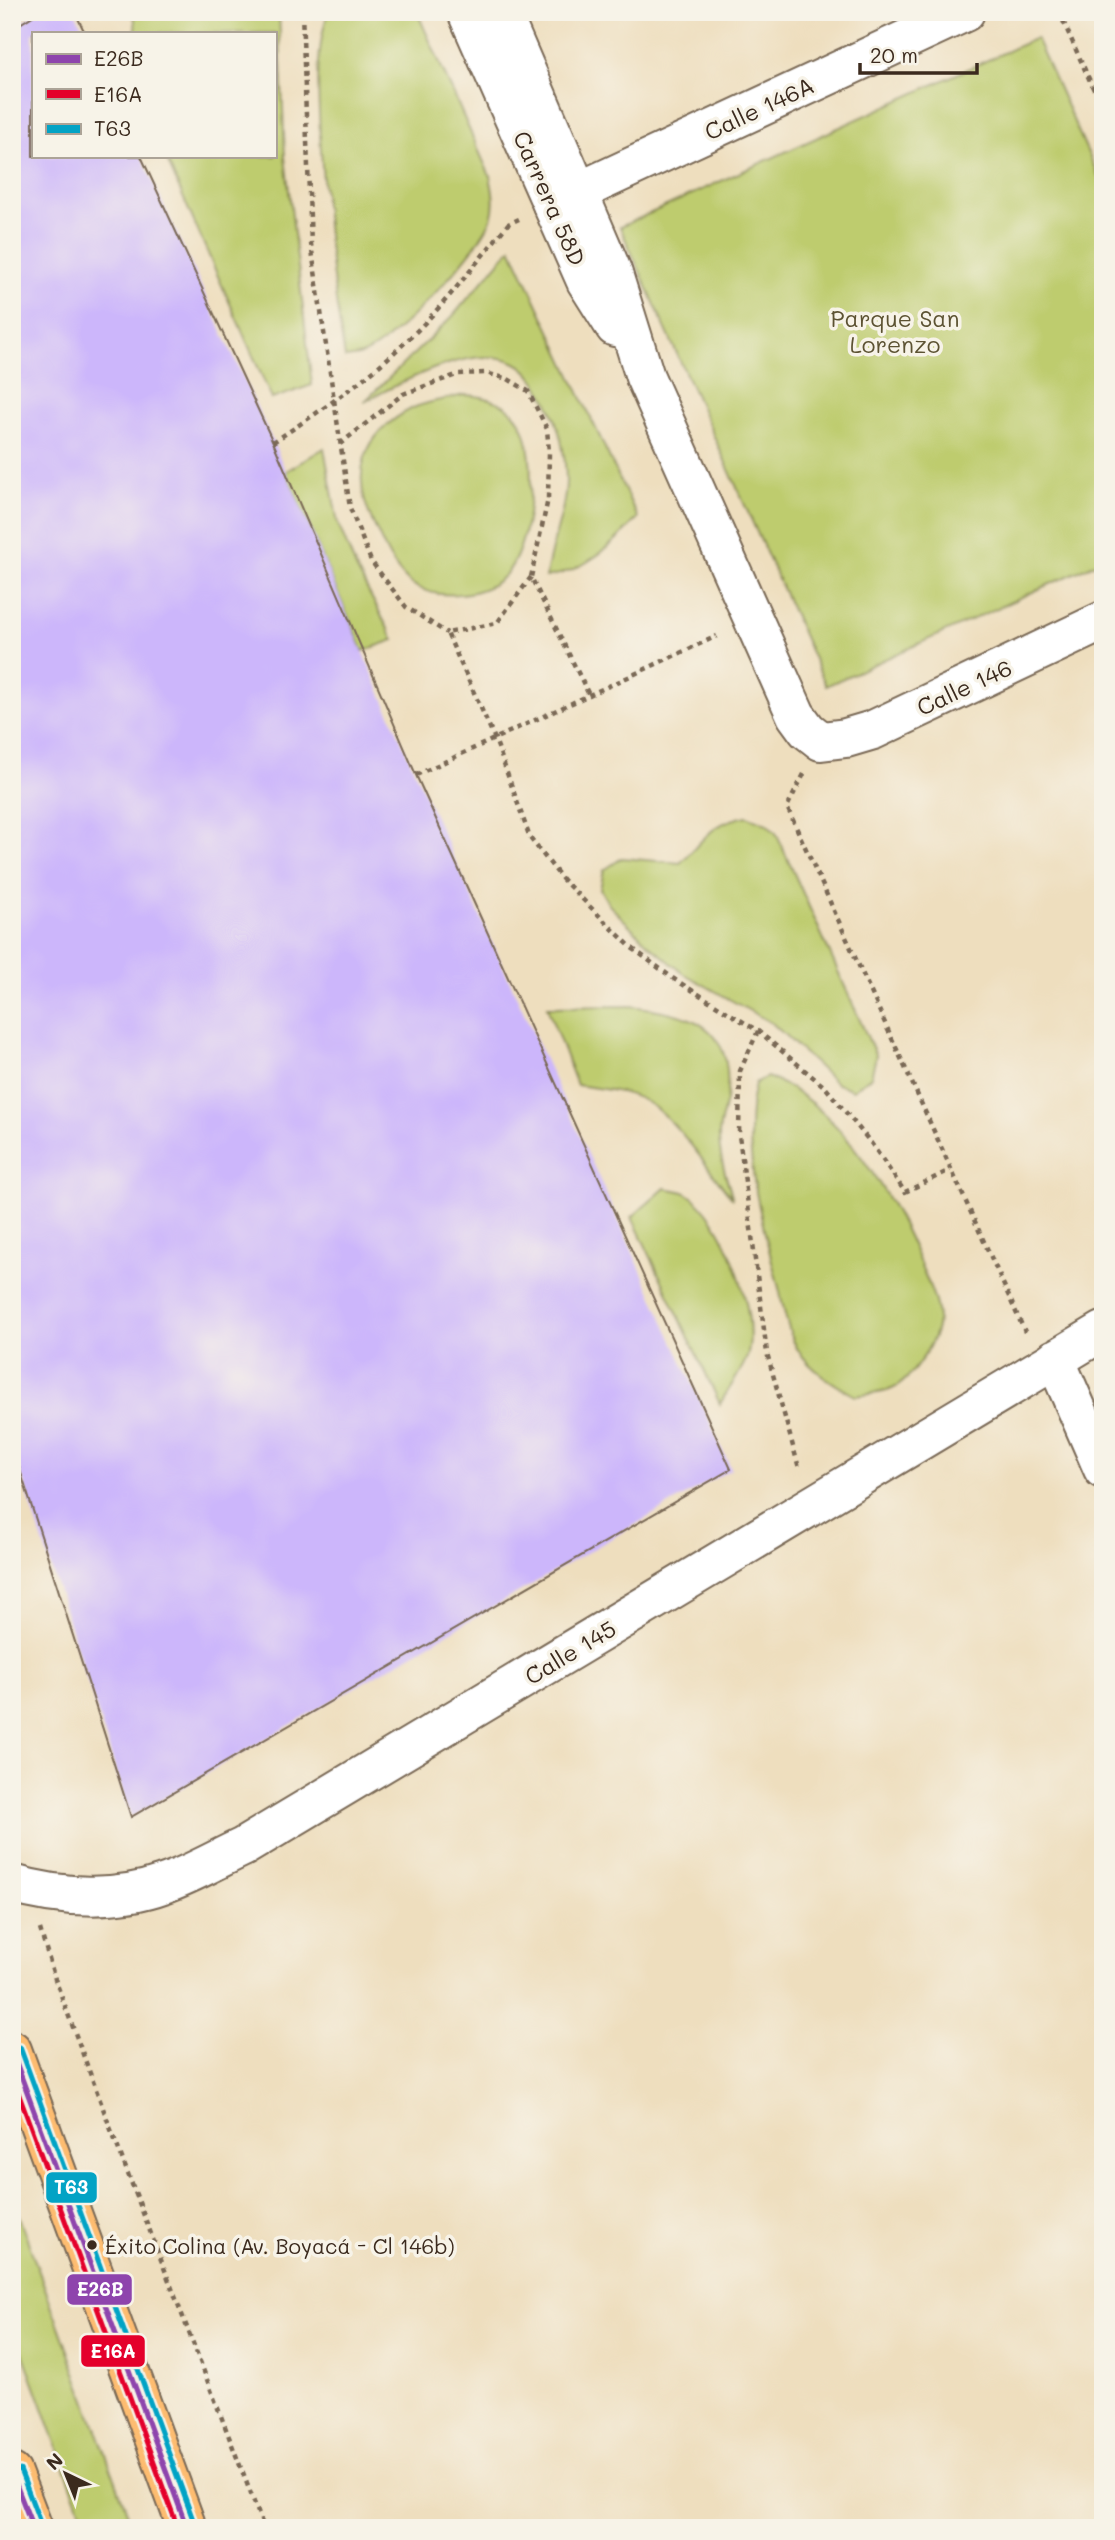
<svg xmlns="http://www.w3.org/2000/svg" width="1115" height="2540" font-family="Mali,sans-serif">
<style>
.green{fill:#becc6e;stroke:#7c7b46;stroke-width:2}
.building{fill:#ccb6fb}
.lines{fill:none;stroke-linecap:round;stroke-linejoin:round}
.minor-casing{stroke:#7a6956;stroke-width:42}
.highway-casing{stroke:#7a6956;stroke-width:42}
.path{stroke:#7a6956;stroke-width:4.5;stroke-dasharray:5 5;stroke-linecap:butt}
.minor{stroke:#fff;stroke-width:38}
.highway{stroke:#fdbc70;stroke-width:38}
.bus-1-casing{stroke:#f7f3e8;stroke-width:10}
.bus-2-casing{stroke:#f7f3e8;stroke-width:10}
.bus-3-casing{stroke:#f7f3e8;stroke-width:10}
.bus-1{stroke:#8e44ad;stroke-width:5}
.bus-2{stroke:#e4002b;stroke-width:5}
.bus-3{stroke:#03a3c5;stroke-width:5}
.bus-dot{fill:#3b2a1e;stroke:#f7f3e8;stroke-width:2.5}
.labels{text-anchor:middle;dominant-baseline:central;stroke-width:7;stroke-linejoin:round;paint-order:stroke}
.bus-label{font-size:21px;fill:#3b2a1e;stroke:#f7f3e8;text-anchor:start}
.street-label{font-size:23px;fill:#3b2a1e;stroke:#f7f3e8}
.park-label{font-size:23px;fill:#5c5232;stroke:#f7f3e8}
.line-badge{stroke:#f7f3e8;stroke-width:2.5}
.badge-label{font-size:19px;text-anchor:middle;font-weight:bold;fill:#fff}
</style>
<rect width="100%" height="100%" fill="#f7f3e8"/>
<filter id="ink" filterUnits="userSpaceOnUse"><feTurbulence type="fractalNoise" baseFrequency=".0143" numOctaves="2"/><feDisplacementMap in="SourceGraphic" scale="14" xChannelSelector="R" yChannelSelector="G"/><feConvolveMatrix kernelMatrix="1 2 1 2 8 2 1 2 1" color-interpolation-filters="sRGB"/></filter>
<filter id="wash" filterUnits="userSpaceOnUse"><feTurbulence type="fractalNoise" baseFrequency=".00686" numOctaves="4" result="noise"/><feDisplacementMap in="SourceGraphic" scale="28" xChannelSelector="R" yChannelSelector="G"/><feGaussianBlur stdDeviation="1.57" result="paint"/><feColorMatrix in="noise" values="0 0 0 0 0 0 0 0 0 0 0 0 0 0 0 0 0 1.4 0 .05"/><feComposite in="paint" operator="in"/></filter>
<g filter="url(#wash)">
<rect width="100%" height="100%" fill="#eedebe"/>
<!-- green -->
<g class="green">
<path d="M134 12H279L285 157 312 385 272 399 165 156H275V33H136Z"/>
<path d="M328 12H417L490 176C493 191 496 204 491 219 481 249 391 346 361 355 357 357 350 357 345 358 332 283 324 210 320 134 318 93 315 53 328 12Z"/>
<path d="M1036 38 1103 186V560L826 686 620 227Z"/>
<path d="M511 248 638 518C611 546 586 571 546 577 550 545 565 515 566 482 566 456 559 422 546 399 539 386 530 370 516 363 474 342 401 382 364 402L452 317Z"/>
<path d="M464 395C485 396 507 401 519 420 540 452 532 550 503 577 480 598 432 601 408 581 392 566 384 547 375 527 349 476 361 434 413 408 428 401 448 399 464 395Z"/>
<path d="M324 448 338 524 356 568 394 640 363 651 285 472Z"/>
<path d="M747 816 767 824 776 833 876 1056 871 1077 853 1090 837 1084 773 1024 683 973 646 942 609 905 600 889 604 870 622 858 680 863C705 840 709 823 747 816Z"/>
<path d="M631 1006C689 1014 733 1022 727 1093 726 1107 719 1122 719 1136 719 1158 727 1179 733 1199 707 1169 683 1127 651 1105 630 1090 601 1089 577 1085L547 1007Z"/>
<path d="M767 1077C839 1103 895 1201 922 1268 928 1282 938 1304 938 1320 937 1340 910 1382 892 1389 881 1394 866 1394 855 1396 831 1382 804 1367 793 1340 786 1324 783 1305 779 1288 762 1223 740 1150 755 1083Z"/>
<path d="M665 1188C671 1190 680 1190 686 1193 725 1215 760 1315 747 1357 741 1373 728 1389 720 1404L632 1217Z"/>
<path d="M12 2198 133 2528H87L12 2323Z"/>
</g>
<g id="blocks">
<!-- building -->
<path class="building" d="M39 12H75L85 33H33V156H141L273 442 416 775 731 1469 131 1817 12 1445V29Z"/>
</g>
</g>
<g filter="url(#ink)">
<use href="#blocks" fill-opacity="0" stroke="#7a6956" stroke-width="2"/>
<g class="lines">
<defs>
<g id="minor">
<path d="M467 12 586 281 615 327"/>
<path d="M501 12 612 271 645 377 796 715 807 730 821 741 846 738 873 730 1103 621"/>
<path d="M552 204 965 12"/>
<path d="M1055 1359 1103 1469"/>
<path d="M12 1884C60 1898 116 1901 163 1884 190 1875 217 1859 243 1847L1103 1331"/>
</g>
<g id="highway">
<path d="M12 2050 187 2528"/>
<path d="M12 2473 33 2528"/>
</g>
</defs>
<!-- minor casing -->
<use href="#minor" class="minor-casing"/>
<!-- highway casing -->
<use href="#highway" class="highway-casing"/>
<!-- path -->
<g class="path">
<path d="M302 12 311 244 350 508 371 561 406 607 447 633"/>
<path d="M1059 12 1103 110"/>
<path d="M273 442C316 414 359 385 398 349 439 312 473 267 508 224L519 219"/>
<path d="M340 444 403 394 459 374 486 373 508 379 528 391 547 429 549 452 548 499 531 577 589 695"/>
<path d="M531 577 497 623 447 633 495 739 530 838 563 880 632 948 674 979 758 1031 826 1088 871 1143 905 1192 950 1170"/>
<path d="M804 774 787 807 1025 1332"/>
<path d="M416 775 717 636"/>
<path d="M758 1031 740 1071 739 1135 767 1353 799 1468"/>
<path d="M40 1929 55 1979 110 2127 264 2528"/>
</g>
<!-- minor -->
<use href="#minor" class="minor"/>
<!-- highway -->
<use href="#highway" class="highway"/>
<defs>
<g id="bus-1">
<path d="M12 2051 187 2528"/>
<path d="M12 2474 33 2528"/>
</g>
<path id="bus-2" d="M12 2076 178 2528"/>
<g id="bus-3">
<path d="M20 2047 195 2525"/>
<path d="M20 2470 41 2525"/>
</g>
</defs>
<!-- bus-1 casing -->
<use href="#bus-1" class="bus-1-casing"/>
<!-- bus-2 casing -->
<use href="#bus-2" class="bus-2-casing"/>
<!-- bus-3 casing -->
<use href="#bus-3" class="bus-3-casing"/>
<!-- bus-1 -->
<use href="#bus-1" class="bus-1"/>
<!-- bus-2 -->
<use href="#bus-2" class="bus-2"/>
<!-- bus-3 -->
<use href="#bus-3" class="bus-3"/>
</g>
</g>
<!-- markers -->
<circle class="bus-dot" cx="92" cy="2245" r="6"/>
<g class="labels">
<!-- bus labels -->
<g class="bus-label">
<text x="105" y="2245">Éxito Colina (Av. Boyacá - Cl 146b)</text>
</g>
<!-- street labels -->
<g class="street-label">
<text transform="translate(759 108) rotate(-25)">Calle 146A</text>
<text transform="translate(550 198) rotate(66)">Carrera 58D</text>
<text transform="translate(964 687) rotate(-25)">Calle 146</text>
<text transform="translate(570 1652) rotate(-31)">Calle 145</text>
</g>
<!-- park labels -->
<g class="park-label">
<text x="895" y="318">Parque San<tspan x="895" dy="26">Lorenzo</tspan></text>
</g>
</g>
<g class="line-badge">
<rect x="45" y="2171" width="53" height="33" rx="7" fill="#03a3c5"/>
<rect x="66" y="2273" width="67" height="33" rx="7" fill="#8e44ad"/>
<rect x="80" y="2334" width="66" height="34" rx="7" fill="#e4002b"/>
</g>
<g class="badge-label">
<text x="71" y="2194">T63</text>
<text x="100" y="2296">E26B</text>
<text x="113" y="2358">E16A</text>
</g>
<!-- margin -->
<rect width="1115" height="2540" fill="none" stroke="#f7f3e8" stroke-width="42"/>
<!-- legend -->
<rect x="32" y="32" width="245" height="126" fill="#f7f3e8" stroke="#aca397" stroke-width="2"/>
<rect x="46" y="54" width="35" height="10" fill="#8e44ad" stroke="#aca397" stroke-width="2"/>
<text x="94" y="66" font-size="21" fill="#3b2a1e">E26B</text>
<rect x="46" y="89" width="35" height="10" fill="#e4002b" stroke="#aca397" stroke-width="2"/>
<text x="94" y="102" font-size="21" fill="#3b2a1e">E16A</text>
<rect x="46" y="124" width="35" height="10" fill="#03a3c5" stroke="#aca397" stroke-width="2"/>
<text x="94" y="136" font-size="21" fill="#3b2a1e">T63</text>
<!-- north arrow -->
<g transform="translate(66 2474) rotate(317)" stroke="#f7f3e8" stroke-width="5" paint-order="stroke">
<path d="M0-5L12 26L0 18L-12 26Z" fill="#3b2a1e"/>
<text y="-10" font-size="19" font-weight="bold" text-anchor="middle" fill="#3b2a1e">N</text>
</g>
<!-- scale -->
<path d="M860 63v10h117v-10" fill="none" stroke="#3b2a1e" stroke-width="3.5"/>
<text x="870" y="63" font-size="21" fill="#3b2a1e" stroke="#f7f3e8" stroke-width="5" paint-order="stroke">20 m</text>
</svg>
